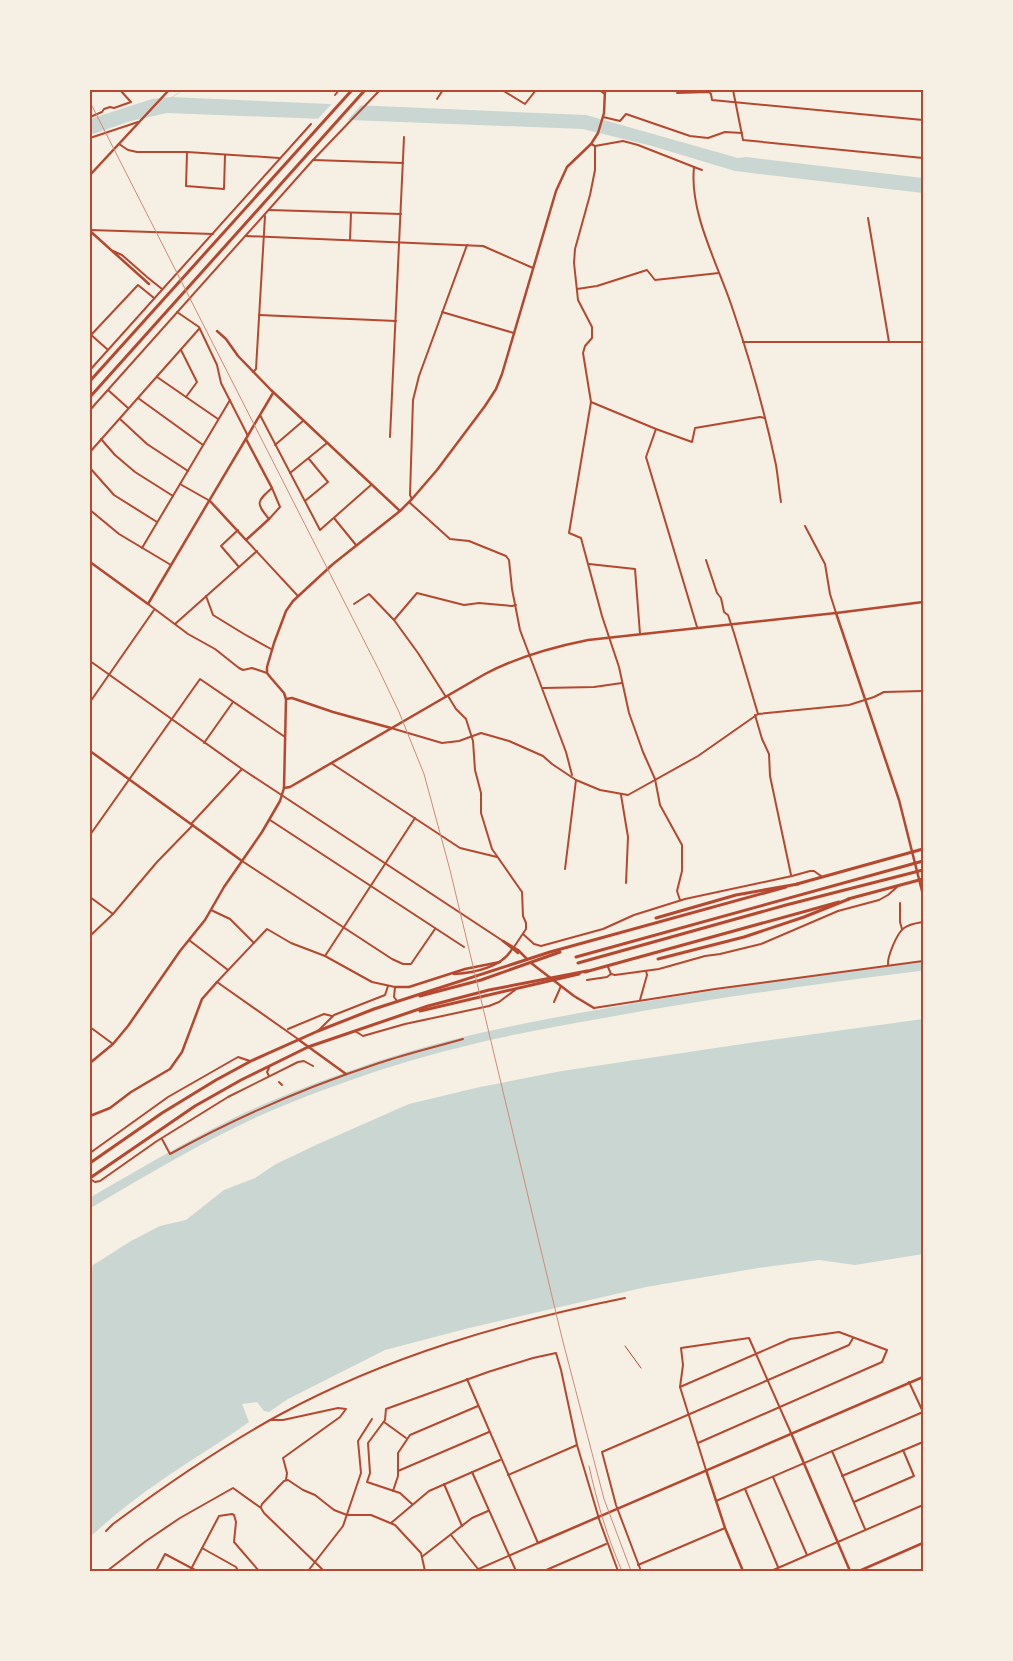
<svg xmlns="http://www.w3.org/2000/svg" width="1013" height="1661" font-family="'Roboto Condensed',sans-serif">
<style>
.water{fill:#c9d6d2}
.pier{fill:#f6efe4}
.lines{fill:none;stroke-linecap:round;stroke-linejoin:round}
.stream{stroke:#c9d6d2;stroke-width:1}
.river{stroke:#c9d6d2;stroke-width:9}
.pedestrian{stroke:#b5482f;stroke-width:1}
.minor{stroke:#b5482f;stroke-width:2}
.tertiary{stroke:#b5482f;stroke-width:2.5}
.secondary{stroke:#b5482f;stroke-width:2.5}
.primary{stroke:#b5482f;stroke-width:3}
.trunk{stroke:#b5482f;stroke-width:3}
.motorway{stroke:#b5482f;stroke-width:3}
.rail{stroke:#cf8b77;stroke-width:1}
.neatline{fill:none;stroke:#b5482f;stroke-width:2}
</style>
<rect width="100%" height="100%" fill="#f6efe4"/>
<!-- water -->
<g class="water">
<path d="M170 97 586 115 738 158 746 157 923 178V193L735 171 652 146 583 129 167 113 131 121 90 135V119L152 99Z"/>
<path d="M923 1019V1254L855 1265 819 1260 758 1268 646 1287 469 1328 385 1350 288 1399 269 1412 264 1411 257 1402 242 1404 249 1422C220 1443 189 1461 159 1482 135 1498 112 1517 90 1537V1267L131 1241 160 1226 186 1220 224 1190 255 1178 276 1164 316 1145 409 1104 480 1087 562 1071 749 1043Z"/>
</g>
<!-- pier -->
<path class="pier" d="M334 101 363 103 346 122 316 121Z"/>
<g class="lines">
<!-- stream -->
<path class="stream" d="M171 98 183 90"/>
<!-- river -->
<path class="river" d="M90 1203C133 1178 176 1152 220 1130 260 1109 303 1092 346 1077 430 1046 518 1028 606 1013 711 994 817 979 923 966"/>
<!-- pedestrian -->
<path class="pedestrian" d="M625 1346 641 1368"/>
<!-- minor -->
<g class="minor">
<path d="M502 90 525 104 536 90"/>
<path d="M599 90 605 94"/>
<path d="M733 90 743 140 923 158"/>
<path d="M677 93 709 92 711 94 712 100 923 120"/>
<path d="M335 95 339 90"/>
<path d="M437 99 443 90"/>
<path d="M90 117 102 112 104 109 110 107 114 108 131 102 120 90"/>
<path d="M603 117 620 121 626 114 690 136 708 138 725 132 742 133"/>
<path d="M90 138 138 122"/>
<path d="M119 144 128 150 137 152H187L279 158"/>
<path d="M591 144 595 146V170L590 195 575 249 574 263 578 300 592 327V338L585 346 583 353 591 402 569 533 581 538 602 616 619 667 629 713 643 752 655 779 660 805 682 845V871L677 891 680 900"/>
<path d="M595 146 623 141 638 145 694 167C689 214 719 266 733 310 750 360 765 413 776 465 778 477 779 490 781 502"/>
<path d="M187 153 186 186 224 189 225 155"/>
<path d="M313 160 403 163"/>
<path d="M694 167 702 170"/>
<path d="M269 210 401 214"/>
<path d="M868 218 889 342"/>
<path d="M90 230 213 234"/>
<path d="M246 236 483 246 533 268"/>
<path d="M350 240 351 213"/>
<path d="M113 251 122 255 147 277 162 289"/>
<path d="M577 289 597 286 647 270 655 280 719 273"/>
<path d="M177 312 199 327 217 365 221 383 248 436"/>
<path d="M442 312 514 333"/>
<path d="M259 315 396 321"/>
<path d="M90 334 107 349"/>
<path d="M91 335 138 285 154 298"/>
<path d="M743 342H923"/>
<path d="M922 342 923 347"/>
<path d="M181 350 197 382 186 397 218 419"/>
<path d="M90 370 311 124"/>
<path d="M253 372 256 369 265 216"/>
<path d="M157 377 186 397"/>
<path d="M108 390 128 408"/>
<path d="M138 398 203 445"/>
<path d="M591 402 656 429 692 442 695 428 760 417 765 418"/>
<path d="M90 410 313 160 380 90"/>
<path d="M260 415 320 530 371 485"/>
<path d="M120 419 147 444 188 471"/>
<path d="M656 429 646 457 697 627"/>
<path d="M390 437 404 137"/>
<path d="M101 439 115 455 135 472 173 496"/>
<path d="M275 445 303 421"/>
<path d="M90 452 199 329"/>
<path d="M90 468 114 495 157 522"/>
<path d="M290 473 327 443"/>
<path d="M180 484 210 501"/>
<path d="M272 488 280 507 269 519C256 503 256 502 272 488Z"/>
<path d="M412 499 410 495 413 400 419 376 467 245"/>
<path d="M305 501 328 482 309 459"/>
<path d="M409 502 450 539 469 541 506 556 509 560 512 589 520 630 566 752 572 775"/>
<path d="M90 510 119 534 171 565"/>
<path d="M334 518 356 545"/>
<path d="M805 526 825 564 830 594 836 613"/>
<path d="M238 530 221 546 239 567"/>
<path d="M246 540 297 595"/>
<path d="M142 548 230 400"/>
<path d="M706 560 717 593 721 598 724 612 728 615 734 633 758 714"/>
<path d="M589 564 635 569 640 634"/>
<path d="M206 596 213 615 244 634 271 649"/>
<path d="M148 604 188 634 215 649 239 668 243 670 252 668 267 673"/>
<path d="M354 604 369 594 394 620 418 653 446 697"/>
<path d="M394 620 417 593 464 605 479 603 512 606 516 605"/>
<path d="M175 624 257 551"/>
<path d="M90 661 242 769 503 941"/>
<path d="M543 688 594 687 622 683"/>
<path d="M448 696 456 709 466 719 473 741 475 770 481 793V813L492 849 522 892 523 916 526 923V929L514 947"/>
<path d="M90 702 154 610"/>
<path d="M755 715 762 739 769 754 770 776 791 875"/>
<path d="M391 728 442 743 459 741 481 733 509 741 543 756 552 764 576 780 600 790 628 795 698 756 758 714 849 705 874 697 884 692 923 691"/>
<path d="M204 743 233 702"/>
<path d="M331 763 460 848 497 857"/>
<path d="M621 795 628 837 626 883"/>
<path d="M270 820 464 947"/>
<path d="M191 824 242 769"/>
<path d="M90 835 200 679 285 737"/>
<path d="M242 861 392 959 403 964H411L435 929"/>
<path d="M565 869 576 780"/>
<path d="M90 897 113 914"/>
<path d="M900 903V922L902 929"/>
<path d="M211 910 230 919 254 943"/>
<path d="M523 934 534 944 541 946 603 929 634 915 685 899 792 876 810 871H814L821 876"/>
<path d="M90 936 113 914 157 862 193 825"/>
<path d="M189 940 228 970"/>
<path d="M325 956 415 818"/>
<path d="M888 965C887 957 897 933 904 928 909 924 917 923 923 922"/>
<path d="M608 967 611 974 615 975 659 969 705 956 720 954 761 944 838 911 879 900 888 895 897 887"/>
<path d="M587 980 607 977 611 974"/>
<path d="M640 1000 647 975 646 971"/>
<path d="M554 1002 561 986"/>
<path d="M594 1008 715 989 923 961"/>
<path d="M90 1027 113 1044"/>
<path d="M288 1029 324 1014 332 1016"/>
<path d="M318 1031 334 1015 385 995 388 986"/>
<path d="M355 1031 363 1036 405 1024 489 1006 499 1002 515 990"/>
<path d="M298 1039 217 982 267 929 291 943 325 956 372 982 395 987 394 997 397 1001"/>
<path d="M269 1076 267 1072 269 1068"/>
<path d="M279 1082 282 1085"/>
<path d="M162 1139 170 1154C237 1117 306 1087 379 1063 406 1054 435 1047 463 1039"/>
<path d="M90 1153 168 1097 238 1057 250 1061"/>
<path d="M90 1179 95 1182 100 1181 157 1141 228 1097 298 1062 304 1061 313 1066"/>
<path d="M467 1379 538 1543 474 1571"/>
<path d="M909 1382 923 1412"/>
<path d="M680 1387 790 1339 839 1332 887 1350 882 1362 698 1443"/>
<path d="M270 1420H283L338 1408 346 1409 340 1417 283 1458 287 1473 286 1480"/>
<path d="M384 1422 406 1438"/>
<path d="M832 1451 865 1529"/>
<path d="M706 1470 680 1387 683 1365 681 1348 749 1338 791 1433"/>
<path d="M398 1471 489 1432"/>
<path d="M472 1472 516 1571"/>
<path d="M508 1475 577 1445"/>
<path d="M842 1476 923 1442"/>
<path d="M773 1477 807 1555"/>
<path d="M444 1484 462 1526"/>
<path d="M745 1489 778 1567"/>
<path d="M393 1491 398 1476V1453L410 1435 478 1406"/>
<path d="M716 1501 923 1412"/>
<path d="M854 1502 914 1476 903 1450"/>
<path d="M412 1504 400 1493 367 1482 370 1473 368 1443 385 1420 386 1409 488 1372 533 1358 556 1353 561 1370 577 1445 600 1522 618 1571"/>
<path d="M261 1507 262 1504 284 1481 288 1480 303 1490 315 1495 334 1510 347 1515H371L395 1525 421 1553 425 1571"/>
<path d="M391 1523 429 1491 500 1460"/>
<path d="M106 1531 113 1524C167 1484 222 1446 281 1414 388 1356 506 1322 625 1298"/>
<path d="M451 1535 478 1569"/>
<path d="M202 1548 236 1567 238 1571"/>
<path d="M423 1556 472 1518 488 1511"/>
<path d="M638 1565 725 1528"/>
<path d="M107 1571 146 1541 180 1518 233 1488 261 1508 264 1513 324 1571"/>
<path d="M156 1571 165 1554 197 1571"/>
<path d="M190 1571 219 1516 232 1514 234 1515 236 1522 234 1542 259 1571"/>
<path d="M308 1571 343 1526 361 1473 358 1441 372 1419"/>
<path d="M544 1571 606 1544"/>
<path d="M641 1571 616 1505 602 1452 849 1345 853 1338"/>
<path d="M771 1571 923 1505"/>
</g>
<!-- tertiary -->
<g class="tertiary">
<path d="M90 231 149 284"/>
<path d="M217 331 226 339 238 356 271 390 400 511"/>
<path d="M246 439 272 488"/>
<path d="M210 501 246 540 269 519"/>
<path d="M90 562 148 604 273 393"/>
<path d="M836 613 923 602"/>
<path d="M286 699 292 698 333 712 391 728"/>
<path d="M90 751 242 861"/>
<path d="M503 941 518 950 527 959"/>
<path d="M503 941 518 953"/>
<path d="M531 963 574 996 594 1008"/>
<path d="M454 974C474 973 502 967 512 949"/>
<path d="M395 987H409L465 969 500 962"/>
<path d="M299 1040 346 1074"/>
<path d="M90 1116 110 1108 131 1092 170 1069 182 1052 202 999 217 982"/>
<path d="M791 1433 850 1571"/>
<path d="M706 1470 725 1528 743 1571"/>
<path d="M538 1543 923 1377"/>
<path d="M859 1571 923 1543"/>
</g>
<!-- secondary -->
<g class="secondary">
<path d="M90 175 169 90"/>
<path d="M284 788 290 787 485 674C517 657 553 647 588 640L836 613 899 800 923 895"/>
<path d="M90 1063 113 1044 128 1026 180 951 205 920 224 887 262 832 280 801 284 788 286 699 284 693 271 678 267 673V667L274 643 286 611 293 601 333 564 400 511 412 499 437 470 485 406 496 389 502 374 556 191 567 167 591 144 598 133 604 113 605 90"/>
</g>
<!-- primary -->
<path class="primary" d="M90 1569 91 1571"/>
<!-- trunk -->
<g class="trunk">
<path d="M797 884 923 849"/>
<path d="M848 899 923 879"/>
<path d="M585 972 839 902"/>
<path d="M420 996 481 980 560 952"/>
<path d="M420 1011 579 974"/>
<path d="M90 1163 162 1113 216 1080 251 1061 318 1031 374 1009 550 952 786 887"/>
<path d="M90 1178 195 1106 241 1080 308 1047 428 1006 489 990 587 971"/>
</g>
<!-- motorway -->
<g class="motorway">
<path d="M90 381 352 90"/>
<path d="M90 397 365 90"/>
<path d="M656 918 736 895 798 884"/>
<path d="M576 957 923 861"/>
<path d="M658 959 744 937 804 917 849 899"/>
<path d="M578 963 786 905 923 870"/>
</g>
<!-- rail -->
<g class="rail">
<path d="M90 102 379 670 399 712 424 774 450 870 562 1338 604 1499 631 1571"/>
<path d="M589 1466C597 1502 607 1537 622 1571"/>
</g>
</g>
<!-- border -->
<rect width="1013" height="1661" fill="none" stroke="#f6efe4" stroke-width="182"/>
<rect x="91" y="91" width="831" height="1479" class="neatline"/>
</svg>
